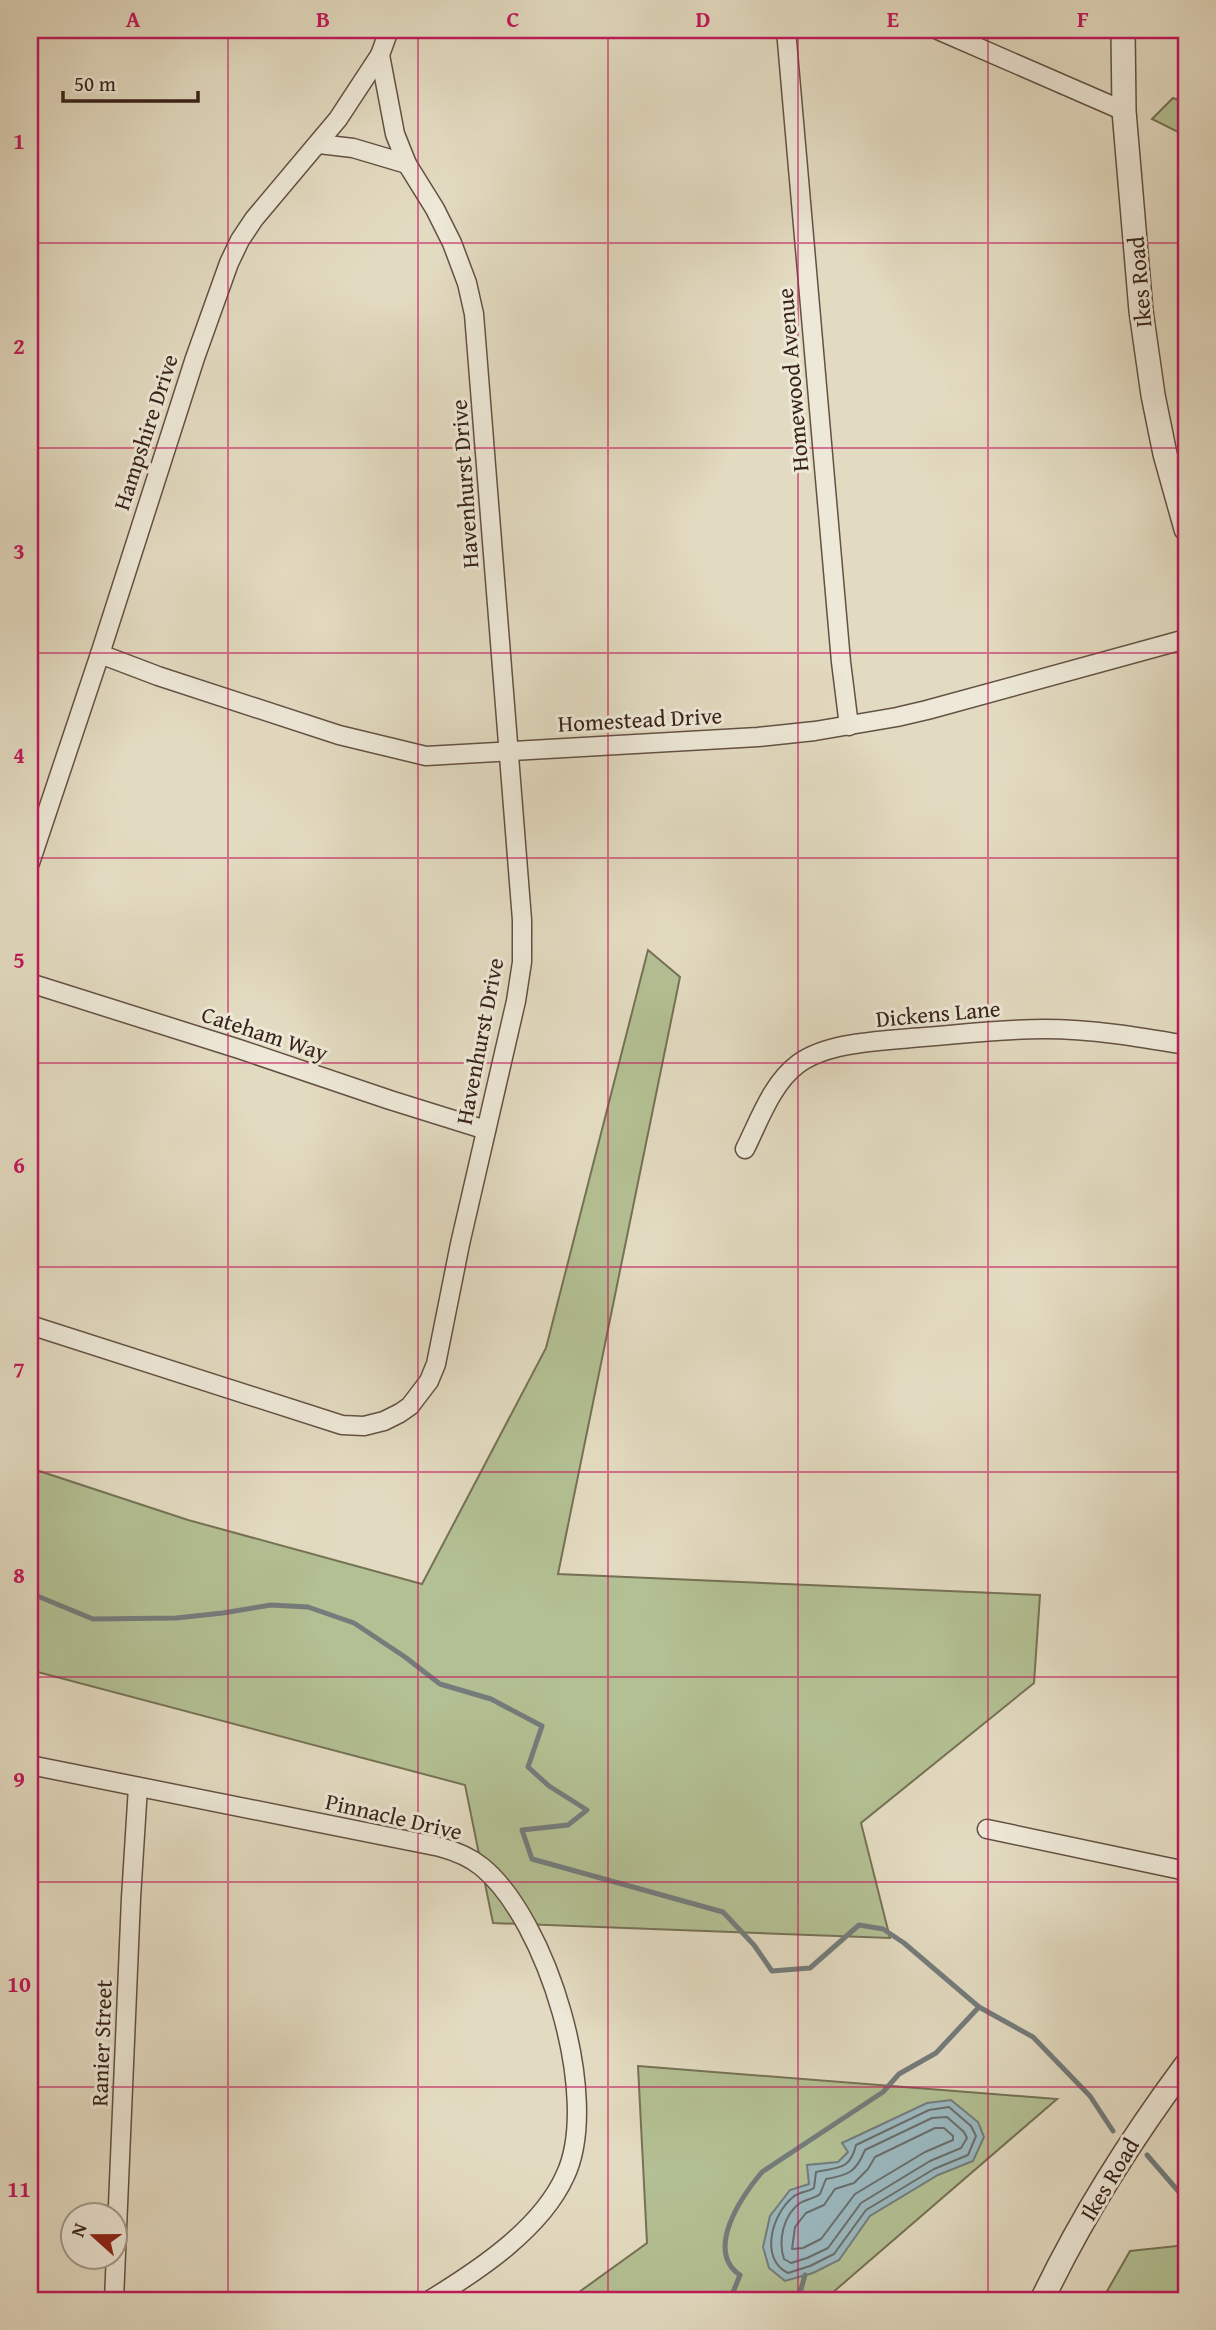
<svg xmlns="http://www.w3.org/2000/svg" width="1216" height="2330" font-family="'Gentium Book Plus',serif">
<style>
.green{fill:#b3c093;stroke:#767256;stroke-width:2}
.water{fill:#9bb8be;stroke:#747c7c;stroke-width:2}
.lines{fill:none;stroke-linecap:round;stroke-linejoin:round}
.shore{stroke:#6a6e6c;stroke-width:2}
.stream{stroke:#747c7c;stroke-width:5}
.minor-casing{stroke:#645144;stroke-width:21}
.tertiary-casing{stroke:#645144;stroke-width:26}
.minor{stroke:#ede8d7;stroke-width:18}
.tertiary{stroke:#ede8d7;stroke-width:23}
.grid{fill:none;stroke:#c2185b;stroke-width:2;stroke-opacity:0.55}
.labels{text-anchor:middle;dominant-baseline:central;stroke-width:6;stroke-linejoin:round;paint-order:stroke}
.street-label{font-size:23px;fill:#39231a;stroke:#ede8d7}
.neatline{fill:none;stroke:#c2185b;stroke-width:2.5}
.grid-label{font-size:23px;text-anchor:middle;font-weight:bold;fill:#c2185b}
</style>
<rect width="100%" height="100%" fill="#e3dbc1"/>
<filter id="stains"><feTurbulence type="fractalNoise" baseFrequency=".00286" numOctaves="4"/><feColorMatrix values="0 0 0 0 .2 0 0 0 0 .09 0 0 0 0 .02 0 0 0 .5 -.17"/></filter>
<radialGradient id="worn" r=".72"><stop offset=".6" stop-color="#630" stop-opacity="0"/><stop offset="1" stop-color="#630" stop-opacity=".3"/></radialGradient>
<!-- green -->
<g class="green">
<path d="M1173 98 1186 103V136L1152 119Z"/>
<path d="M648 950 680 977 558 1574 1040 1595 1034 1683 861 1823 890 1938 493 1923 465 1785 30 1670V1468L188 1520 422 1584 546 1348Z"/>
<path d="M638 2066 1057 2099 824 2300H568L647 2243Z"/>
<path d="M1186 2245V2300H1102L1130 2251Z"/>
</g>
<!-- water -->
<path class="water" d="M951 2100 978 2122 984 2137 973 2161 938 2175 870 2216 839 2260 813 2273 785 2281 769 2268 763 2247 770 2216 790 2190 809 2184 807 2165 838 2162 848 2152 842 2143 927 2103Z"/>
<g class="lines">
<!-- shore -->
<g class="shore">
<path d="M949 2107 971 2126 976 2136 968 2155 934 2169 866 2210 834 2254 810 2266 788 2273C759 2259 772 2214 793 2197 798 2192 808 2192 814 2188L816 2172C839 2167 850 2170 856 2145L929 2110Z"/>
<path d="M947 2117 964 2132 967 2138 961 2148 930 2161 861 2203 828 2248 807 2258 791 2263 784 2259C778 2241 783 2215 800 2203 806 2199 814 2199 820 2194L826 2179C849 2175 856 2172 865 2150L932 2118Z"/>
<path d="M935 2128H944L953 2136V2140L925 2152 855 2194 821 2239 803 2248 792 2249 795 2227 806 2213 824 2205 835 2189 854 2183 868 2169 875 2157Z"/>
</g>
<!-- stream -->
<g class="stream">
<path d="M30 1593 93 1619 176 1618 223 1613 271 1605 308 1607 354 1623 405 1657 440 1684 491 1699 542 1726 528 1767 549 1786 587 1810 568 1825 522 1830 532 1859 723 1912 754 1945 772 1971 810 1968 859 1925 883 1929 904 1943 979 2007 1033 2037 1090 2096 1113 2131"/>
<path d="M1147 2155 1186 2200"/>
<path d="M730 2300 740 2275C704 2250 742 2196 762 2172L883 2092 899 2074 936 2053 979 2007"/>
<path d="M798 2300 805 2275"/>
</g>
<defs>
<g id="minor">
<path d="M786 30 841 662 849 726"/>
<path d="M938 30 1124 111"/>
<path d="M319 144 353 148 407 164"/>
<path d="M100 654 158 676 339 735 426 756 758 737 815 731 897 717 927 710 1186 639"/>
<path d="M30 863 100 654 195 358 229 263 240 240 254 219 338 119 380 55"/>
<path d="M30 983 239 1049 390 1100 486 1130"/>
<path d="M745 1149C759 1121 772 1083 798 1064 826 1043 877 1041 911 1038 955 1035 999 1029 1044 1029 1092 1029 1139 1037 1186 1045"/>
<path d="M30 1325 342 1425 364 1426 384 1421 400 1413 410 1406 429 1381 436 1364 460 1244 516 1001 522 962V920L474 314 467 283 452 243 435 209 407 164 395 134 380 55 389 30"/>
<path d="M30 1765 440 1847C455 1851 470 1857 482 1867 547 1920 602 2099 565 2176 541 2229 479 2270 430 2300"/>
<path d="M987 1829 1186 1871"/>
<path d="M114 2300 131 1898 138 1787"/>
</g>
<g id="tertiary">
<path d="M1123 30 1124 111 1141 311 1153 395 1165 454 1186 529"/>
<path d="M1042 2300C1082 2216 1131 2139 1186 2065"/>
</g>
</defs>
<!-- minor casing -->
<use href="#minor" class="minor-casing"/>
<!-- tertiary casing -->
<use href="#tertiary" class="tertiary-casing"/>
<!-- minor -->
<use href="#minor" class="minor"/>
<!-- tertiary -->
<use href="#tertiary" class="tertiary"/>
</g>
<!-- grid -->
<path class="grid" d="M228 30V2300M418 30V2300M608 30V2300M798 30V2300M988 30V2300M30 243H1186M30 448H1186M30 653H1186M30 858H1186M30 1063H1186M30 1267H1186M30 1472H1186M30 1677H1186M30 1882H1186M30 2087H1186"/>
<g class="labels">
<!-- street labels -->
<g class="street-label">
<text transform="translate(1139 282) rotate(-95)">Ikes Road</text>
<text transform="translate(792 380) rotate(-95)">Homewood Avenue</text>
<text transform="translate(145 432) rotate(-72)">Hampshire Drive</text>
<text transform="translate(464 484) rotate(-94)">Havenhurst Drive</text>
<text transform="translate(640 719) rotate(-3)">Homestead Drive</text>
<text transform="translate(938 1013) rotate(-5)">Dickens Lane</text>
<text transform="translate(265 1033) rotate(18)">Cateham Way</text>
<text transform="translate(479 1041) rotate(-79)">Havenhurst Drive</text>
<text transform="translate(394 1816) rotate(13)">Pinnacle Drive</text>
<text transform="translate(101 2043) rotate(-88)">Ranier Street</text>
<text transform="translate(1109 2179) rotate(-59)">Ikes Road</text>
</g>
</g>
<!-- margin -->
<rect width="1216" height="2330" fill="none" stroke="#e3dbc1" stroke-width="77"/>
<!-- north arrow -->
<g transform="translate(94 2236) rotate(291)"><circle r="33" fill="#ede8d7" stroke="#a5998b" stroke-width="2"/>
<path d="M0-5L12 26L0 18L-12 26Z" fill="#8f2418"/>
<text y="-10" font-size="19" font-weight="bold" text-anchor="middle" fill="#39231a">N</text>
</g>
<!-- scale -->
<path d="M63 91v10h135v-10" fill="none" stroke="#39231a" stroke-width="3.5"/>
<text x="74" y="91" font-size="21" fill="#39231a" stroke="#ede8d7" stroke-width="5" paint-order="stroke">50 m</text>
<rect x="38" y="38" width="1140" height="2254" class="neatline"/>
<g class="grid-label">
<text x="133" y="27">A</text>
<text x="323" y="27">B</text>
<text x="513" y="27">C</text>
<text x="703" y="27">D</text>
<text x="893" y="27">E</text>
<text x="1083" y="27">F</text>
<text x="19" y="149">1</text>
<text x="19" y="354">2</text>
<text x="19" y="559">3</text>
<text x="19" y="763">4</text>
<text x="19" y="968">5</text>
<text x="19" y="1173">6</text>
<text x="19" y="1378">7</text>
<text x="19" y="1583">8</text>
<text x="19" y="1787">9</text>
<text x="19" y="1992">10</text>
<text x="19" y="2197">11</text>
</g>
<rect width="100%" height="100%" filter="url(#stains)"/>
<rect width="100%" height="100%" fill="url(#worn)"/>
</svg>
